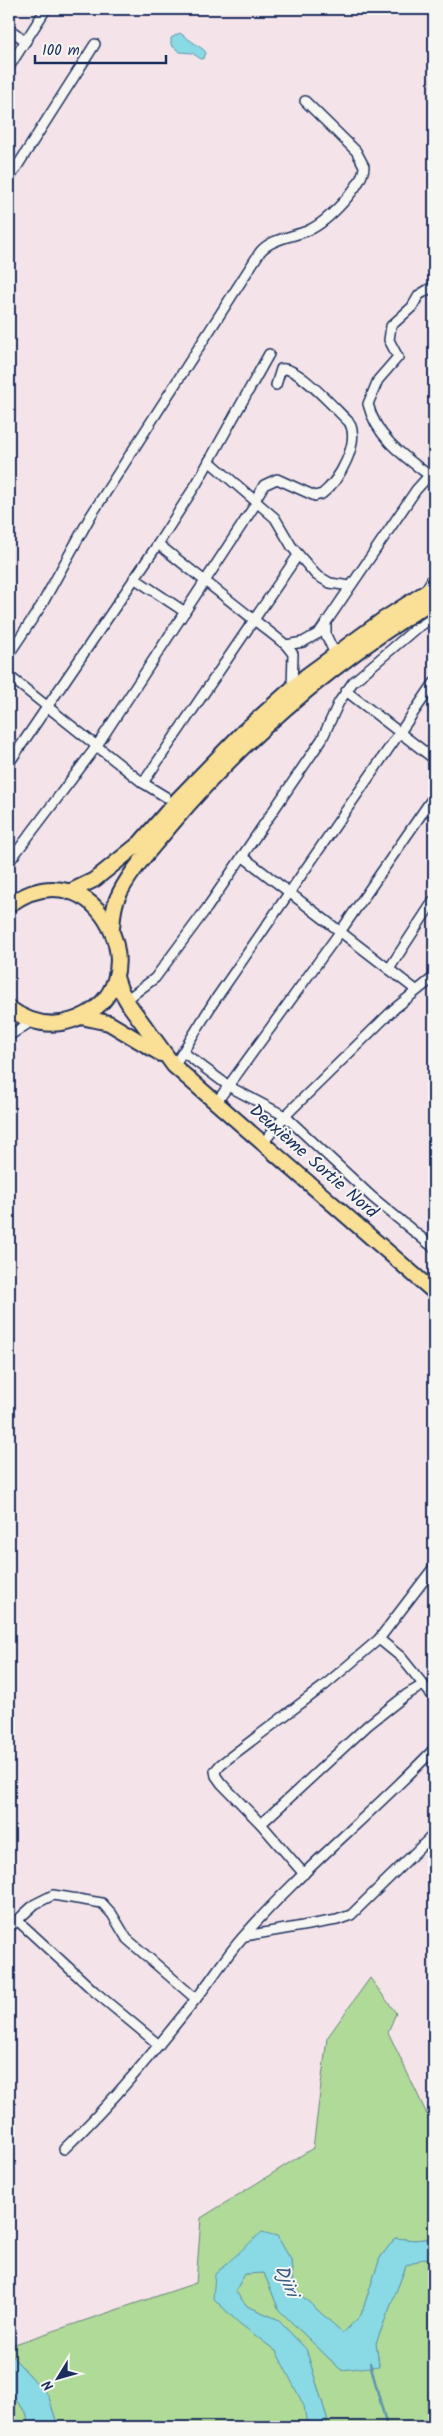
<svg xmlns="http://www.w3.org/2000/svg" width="443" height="2436" font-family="Kalam,sans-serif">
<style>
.green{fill:#b0da98;stroke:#66847b}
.water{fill:#89dae4;stroke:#5d96ae}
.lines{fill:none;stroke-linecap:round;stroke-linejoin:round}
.stream{stroke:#5d96ae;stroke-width:2.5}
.minor-casing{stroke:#1b2f5e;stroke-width:12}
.primary-casing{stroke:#1b2f5e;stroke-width:18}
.trunk-casing{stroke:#1b2f5e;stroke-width:18}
.minor{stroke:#f6f6f2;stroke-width:9}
.primary{stroke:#fadf96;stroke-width:14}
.trunk{stroke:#fadf96;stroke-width:14}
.labels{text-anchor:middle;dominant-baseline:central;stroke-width:4;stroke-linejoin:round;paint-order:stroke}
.street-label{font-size:18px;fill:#1b2f5e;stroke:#f6f6f2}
.water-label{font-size:19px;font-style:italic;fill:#365a80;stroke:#f6f6f2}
</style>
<rect width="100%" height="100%" fill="#f4e4e9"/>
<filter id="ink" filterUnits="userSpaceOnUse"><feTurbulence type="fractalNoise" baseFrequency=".02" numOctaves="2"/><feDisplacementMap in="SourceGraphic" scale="10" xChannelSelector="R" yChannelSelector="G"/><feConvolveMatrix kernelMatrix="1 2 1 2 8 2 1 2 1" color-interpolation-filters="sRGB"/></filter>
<g filter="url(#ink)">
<!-- green -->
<g class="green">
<path d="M370 1978 396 2013 388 2032 434 2129V2238L415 2240 395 2238 380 2258 361 2315 343 2333 293 2288 291 2260 277 2236 213 2298 239 2323 276 2351 305 2406 307 2427H58L48 2395 9 2353V2346L196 2283 201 2218 313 2148 327 2038Z"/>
<path d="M424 2258 434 2259V2427H326L327 2418 306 2349 277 2319 247 2306 235 2291 245 2274 264 2273 279 2310 341 2370 379 2365 376 2343 406 2266Z"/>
<path d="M9 2392 26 2412 29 2427H9Z"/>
</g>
<!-- water -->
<g class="water">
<path d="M180 33 204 50 206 53 204 58 201 59 192 53 180 52 171 45V38Z"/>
<path d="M262 2232 277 2236 291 2260 293 2288 343 2333 361 2315 380 2258 395 2238 415 2240 434 2238V2259L424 2258 406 2266 376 2343 379 2366 341 2370 279 2310 264 2273 245 2274 235 2291 247 2306 277 2319 306 2349 327 2418 326 2427H307L304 2406 276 2351 239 2323 213 2298 215 2274Z"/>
<path d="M9 2353 48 2395 58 2427H29L26 2412 9 2392Z"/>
</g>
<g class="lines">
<!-- stream -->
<path class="stream" d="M370 2363 387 2427"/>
<defs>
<g id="minor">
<path d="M9 29 26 41"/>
<path d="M9 67 46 9"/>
<path d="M9 179 95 44"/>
<path d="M434 286 419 295 412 307 391 326 389 340 398 357 378 380 368 404C377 440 407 458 434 479"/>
<path d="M209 461 275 518 292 547 316 575 330 583 350 586"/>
<path d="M255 500 264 485 277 479 315 496 322 494C339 481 361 442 349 422 335 409 298 366 281 369L276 385"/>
<path d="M158 544 286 645 293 654 292 687"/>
<path d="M134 578 185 612"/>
<path d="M425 591 434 576"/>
<path d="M326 625V635L335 654"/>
<path d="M286 645 303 642 319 633 416 490 434 470"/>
<path d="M9 654 41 606 90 517 260 252C271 238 294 237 309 230 327 222 364 185 364 166L356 151 305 101"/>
<path d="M9 676 143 783 166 797"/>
<path d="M346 691 434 759"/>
<path d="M9 763 158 544 197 483 269 354"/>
<path d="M143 783 298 555"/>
<path d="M242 856 416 990"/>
<path d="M9 862 96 747 257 502"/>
<path d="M389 969 434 900"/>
<path d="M126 1000 155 978 207 908 322 739 339 702 353 682 414 630 434 617"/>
<path d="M9 1036 32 1021"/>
<path d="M183 1052 230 1087 285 1116 372 1197 434 1248"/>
<path d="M174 1066 213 1003 434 683"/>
<path d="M216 1103 340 932 434 796"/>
<path d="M263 1143 285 1116 394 1009 434 977"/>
<path d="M379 1639 401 1657 434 1698"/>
<path d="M261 1824 368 1725 406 1695 423 1685"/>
<path d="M304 1874 261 1824 221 1783 216 1776 215 1771 221 1764 325 1685 379 1639 434 1567"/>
<path d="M17 1920 94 1991 159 2045"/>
<path d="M9 1928 35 1904 53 1895 102 1903 112 1914 127 1939 196 1999"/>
<path d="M245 1936 337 1920 351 1915 434 1834"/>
<path d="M64 2149C114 2101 156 2049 199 1995 214 1976 226 1956 242 1938 301 1870 372 1814 434 1749"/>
</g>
<g id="primary">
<path d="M116 977 120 989 130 1006 174 1066 434 1292"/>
<path d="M81 1017 109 1023 161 1054"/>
</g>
<g id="trunk">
<path d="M69 892 94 880 140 843 179 798 243 732 306 676 384 619 434 587"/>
<path d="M9 905C97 841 167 988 73 1020 50 1028 28 1022 9 1008"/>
<path d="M112 928C113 919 113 908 117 899 128 873 153 847 171 825 247 734 333 662 434 600"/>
</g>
</defs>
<!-- minor casing -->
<use href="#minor" class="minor-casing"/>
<!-- primary casing -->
<use href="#primary" class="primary-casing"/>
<!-- trunk casing -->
<use href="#trunk" class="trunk-casing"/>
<!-- minor -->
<use href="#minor" class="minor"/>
<!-- primary -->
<use href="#primary" class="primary"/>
<!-- trunk -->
<use href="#trunk" class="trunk"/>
</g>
</g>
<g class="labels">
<!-- street labels -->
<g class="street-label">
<text transform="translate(313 1162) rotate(41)">Deuxième Sortie Nord</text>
</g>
<!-- water labels -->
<g class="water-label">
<text transform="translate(286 2281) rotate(67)">Djiri</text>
</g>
</g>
<!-- margin -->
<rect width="443" height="2436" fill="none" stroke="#f6f6f2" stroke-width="30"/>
<rect x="15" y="15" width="413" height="2406" fill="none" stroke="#1b2f5e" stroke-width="2" filter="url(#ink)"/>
<!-- north arrow -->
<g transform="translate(58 2378) rotate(233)" stroke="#f6f6f2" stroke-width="4" paint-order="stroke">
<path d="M0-4L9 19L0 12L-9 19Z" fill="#1b2f5e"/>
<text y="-8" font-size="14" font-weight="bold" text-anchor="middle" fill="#1b2f5e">N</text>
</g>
<!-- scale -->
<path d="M35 55v8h131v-8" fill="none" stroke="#1b2f5e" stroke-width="2.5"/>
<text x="42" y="55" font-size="15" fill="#1b2f5e" stroke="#f6f6f2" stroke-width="4" paint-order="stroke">100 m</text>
</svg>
